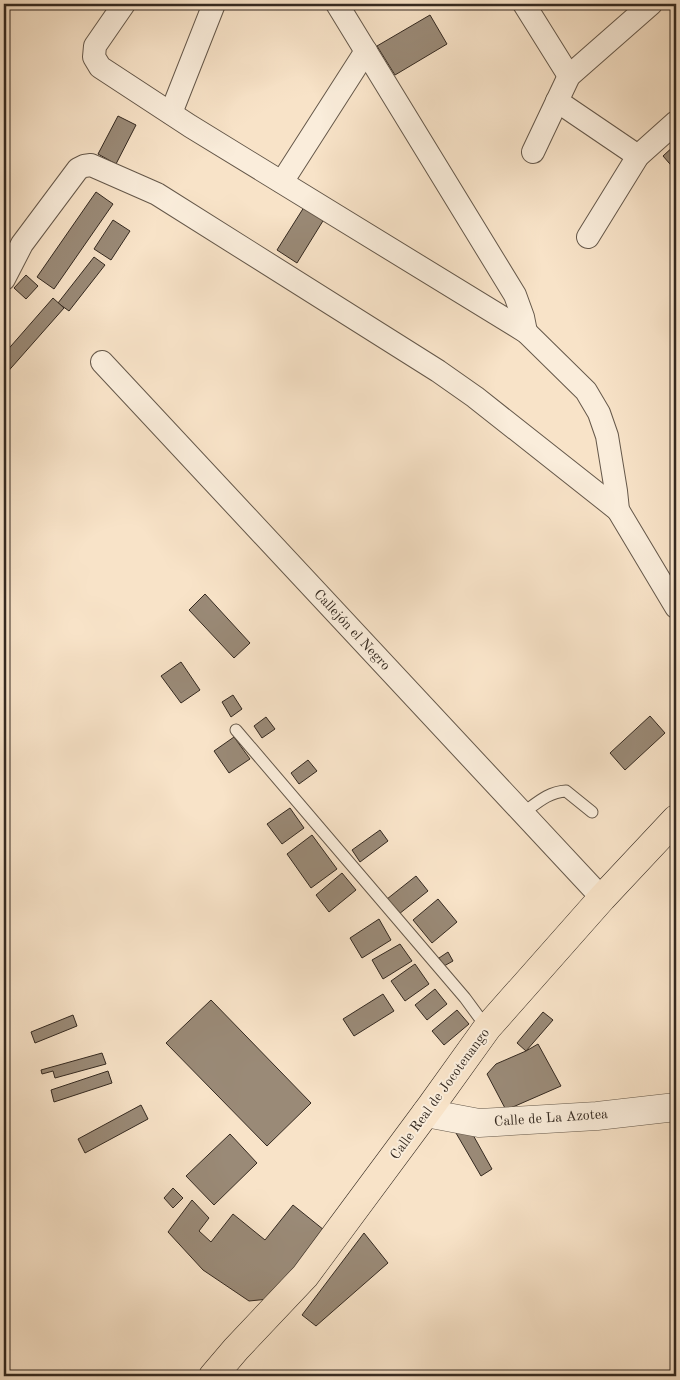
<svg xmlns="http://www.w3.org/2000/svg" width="680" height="1380" font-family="'Old Standard TT',serif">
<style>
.building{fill:#9a8a77;stroke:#342920}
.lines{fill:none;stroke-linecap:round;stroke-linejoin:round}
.service-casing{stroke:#65584a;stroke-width:13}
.minor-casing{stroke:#65584a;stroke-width:24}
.tertiary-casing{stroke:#65584a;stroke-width:29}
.primary-casing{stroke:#342920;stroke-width:29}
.service{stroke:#faeddb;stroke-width:11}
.minor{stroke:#faeddb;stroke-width:22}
.tertiary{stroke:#faeddb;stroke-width:28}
.primary{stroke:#f8e3c8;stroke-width:28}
.labels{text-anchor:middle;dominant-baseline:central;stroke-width:4;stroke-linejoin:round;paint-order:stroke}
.street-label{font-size:14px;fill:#342920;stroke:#faeddb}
</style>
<rect width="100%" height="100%" fill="#f8e3c8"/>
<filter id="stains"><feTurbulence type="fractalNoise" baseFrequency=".004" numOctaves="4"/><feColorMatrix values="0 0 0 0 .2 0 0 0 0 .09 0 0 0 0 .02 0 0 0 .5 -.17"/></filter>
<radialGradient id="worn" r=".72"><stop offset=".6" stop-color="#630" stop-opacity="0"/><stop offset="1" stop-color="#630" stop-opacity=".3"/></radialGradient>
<!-- building -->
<g class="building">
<path d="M430 15 447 44 395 75 377 46Z"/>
<path d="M118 116 136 125 116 164 98 154Z"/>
<path d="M676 144V171L663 156Z"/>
<path d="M96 192 113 204 54 289 37 277Z"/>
<path d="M306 204 326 216 297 263 277 250Z"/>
<path d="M113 220 130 231 111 260 94 249Z"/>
<path d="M94 257 105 265 69 311 58 303Z"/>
<path d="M26 275 38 286 26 299 14 288Z"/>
<path d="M53 298 64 308 4 376V354Z"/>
<path d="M205 594 250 643 234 658 189 610Z"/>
<path d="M181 662 200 690 181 703 161 676Z"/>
<path d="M233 695 242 709 231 717 222 702Z"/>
<path d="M650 716 665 733 625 770 610 753Z"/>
<path d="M266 717 275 729 262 738 254 726Z"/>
<path d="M234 737 250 759 229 773 214 751Z"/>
<path d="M308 760 317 771 299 784 291 773Z"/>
<path d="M290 808 304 828 282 844 267 824Z"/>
<path d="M380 830 388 841 360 862 352 850Z"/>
<path d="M312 835 337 869 311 888 287 854Z"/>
<path d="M342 873 356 890 329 912 316 895Z"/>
<path d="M416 876 428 891 399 914 387 899Z"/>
<path d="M438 899 457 922 432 943 413 920Z"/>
<path d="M379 919 391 940 362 958 350 938Z"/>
<path d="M400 944 412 961 383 979 372 960Z"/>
<path d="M448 952 453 961 444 966 439 958Z"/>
<path d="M415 964 429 984 405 1001 391 981Z"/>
<path d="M435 989 447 1004 427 1020 415 1005Z"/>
<path d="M383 994 394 1011 354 1036 343 1019Z"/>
<path d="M211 1000 311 1103 267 1146 166 1043Z"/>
<path d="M457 1010 469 1024 444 1045 432 1031Z"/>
<path d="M543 1012 553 1020 526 1051 517 1043Z"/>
<path d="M73 1015 77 1026 35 1043 31 1032Z"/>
<path d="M538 1044 561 1086 506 1110 487 1074 496 1064 526 1051Z"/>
<path d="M102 1053 106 1064 55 1078 53 1071 42 1074 41 1070Z"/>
<path d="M108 1071 112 1083 54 1102 51 1090Z"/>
<path d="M141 1105 148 1119 85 1153 78 1139Z"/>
<path d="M468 1126 492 1169 481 1176 456 1133Z"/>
<path d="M230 1134 257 1163 214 1205 186 1176Z"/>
<path d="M173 1188 183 1198 173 1208 164 1198Z"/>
<path d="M192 1200 209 1218 199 1231 211 1242 233 1214 265 1240 293 1205 324 1230 279 1298 249 1301 203 1270 168 1232Z"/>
<path d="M364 1233 388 1263 316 1326 302 1315Z"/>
</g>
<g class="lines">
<defs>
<g id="service">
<path d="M236 730 465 998 487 1028"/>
<path d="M523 813C537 803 548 792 566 791L592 812"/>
</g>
<g id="minor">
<path d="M124 4 95 46 94 57 100 67 190 126 526 332 586 391 599 413 607 436 616 491 618 510 676 607"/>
<path d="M337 4 515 295 523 317 526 332"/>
<path d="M524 4 569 76"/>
<path d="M557 101 638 156"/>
<path d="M171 113 214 4"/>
<path d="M533 152 569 76 651 4"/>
<path d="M282 182 366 51"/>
<path d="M588 237 638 156 676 122"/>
<path d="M4 279 22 244 78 169 84 166 91 165 157 194 438 371 475 397 618 510"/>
<path d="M102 362 602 898"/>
</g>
<path id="tertiary" d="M426 1113 479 1123 597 1116 676 1107"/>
<path id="primary" d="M213 1376 236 1349 305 1276 431 1106 487 1028 602 898 676 819"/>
</defs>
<!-- service casing -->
<use href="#service" class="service-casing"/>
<!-- minor casing -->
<use href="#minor" class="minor-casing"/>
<!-- tertiary casing -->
<use href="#tertiary" class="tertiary-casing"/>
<!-- primary casing -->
<use href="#primary" class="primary-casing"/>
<!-- service -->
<use href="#service" class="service"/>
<!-- minor -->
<use href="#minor" class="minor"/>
<!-- tertiary -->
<use href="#tertiary" class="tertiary"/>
<!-- primary -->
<use href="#primary" class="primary"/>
</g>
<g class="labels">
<!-- street labels -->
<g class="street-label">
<text transform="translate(352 630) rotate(47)">Callejón el Negro</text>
<text transform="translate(440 1094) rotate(-54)">Calle Real de Jocotenango</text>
<text transform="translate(551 1118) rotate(-4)">Calle de La Azotea</text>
</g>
</g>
<!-- margin -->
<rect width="680" height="1380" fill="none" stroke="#f8e3c8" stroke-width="20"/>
<rect x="5" y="5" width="670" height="1370" fill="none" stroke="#342920" stroke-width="2.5"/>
<rect x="10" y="10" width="660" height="1360" fill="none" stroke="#342920"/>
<rect width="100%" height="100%" filter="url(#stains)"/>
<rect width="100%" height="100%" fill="url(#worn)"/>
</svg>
